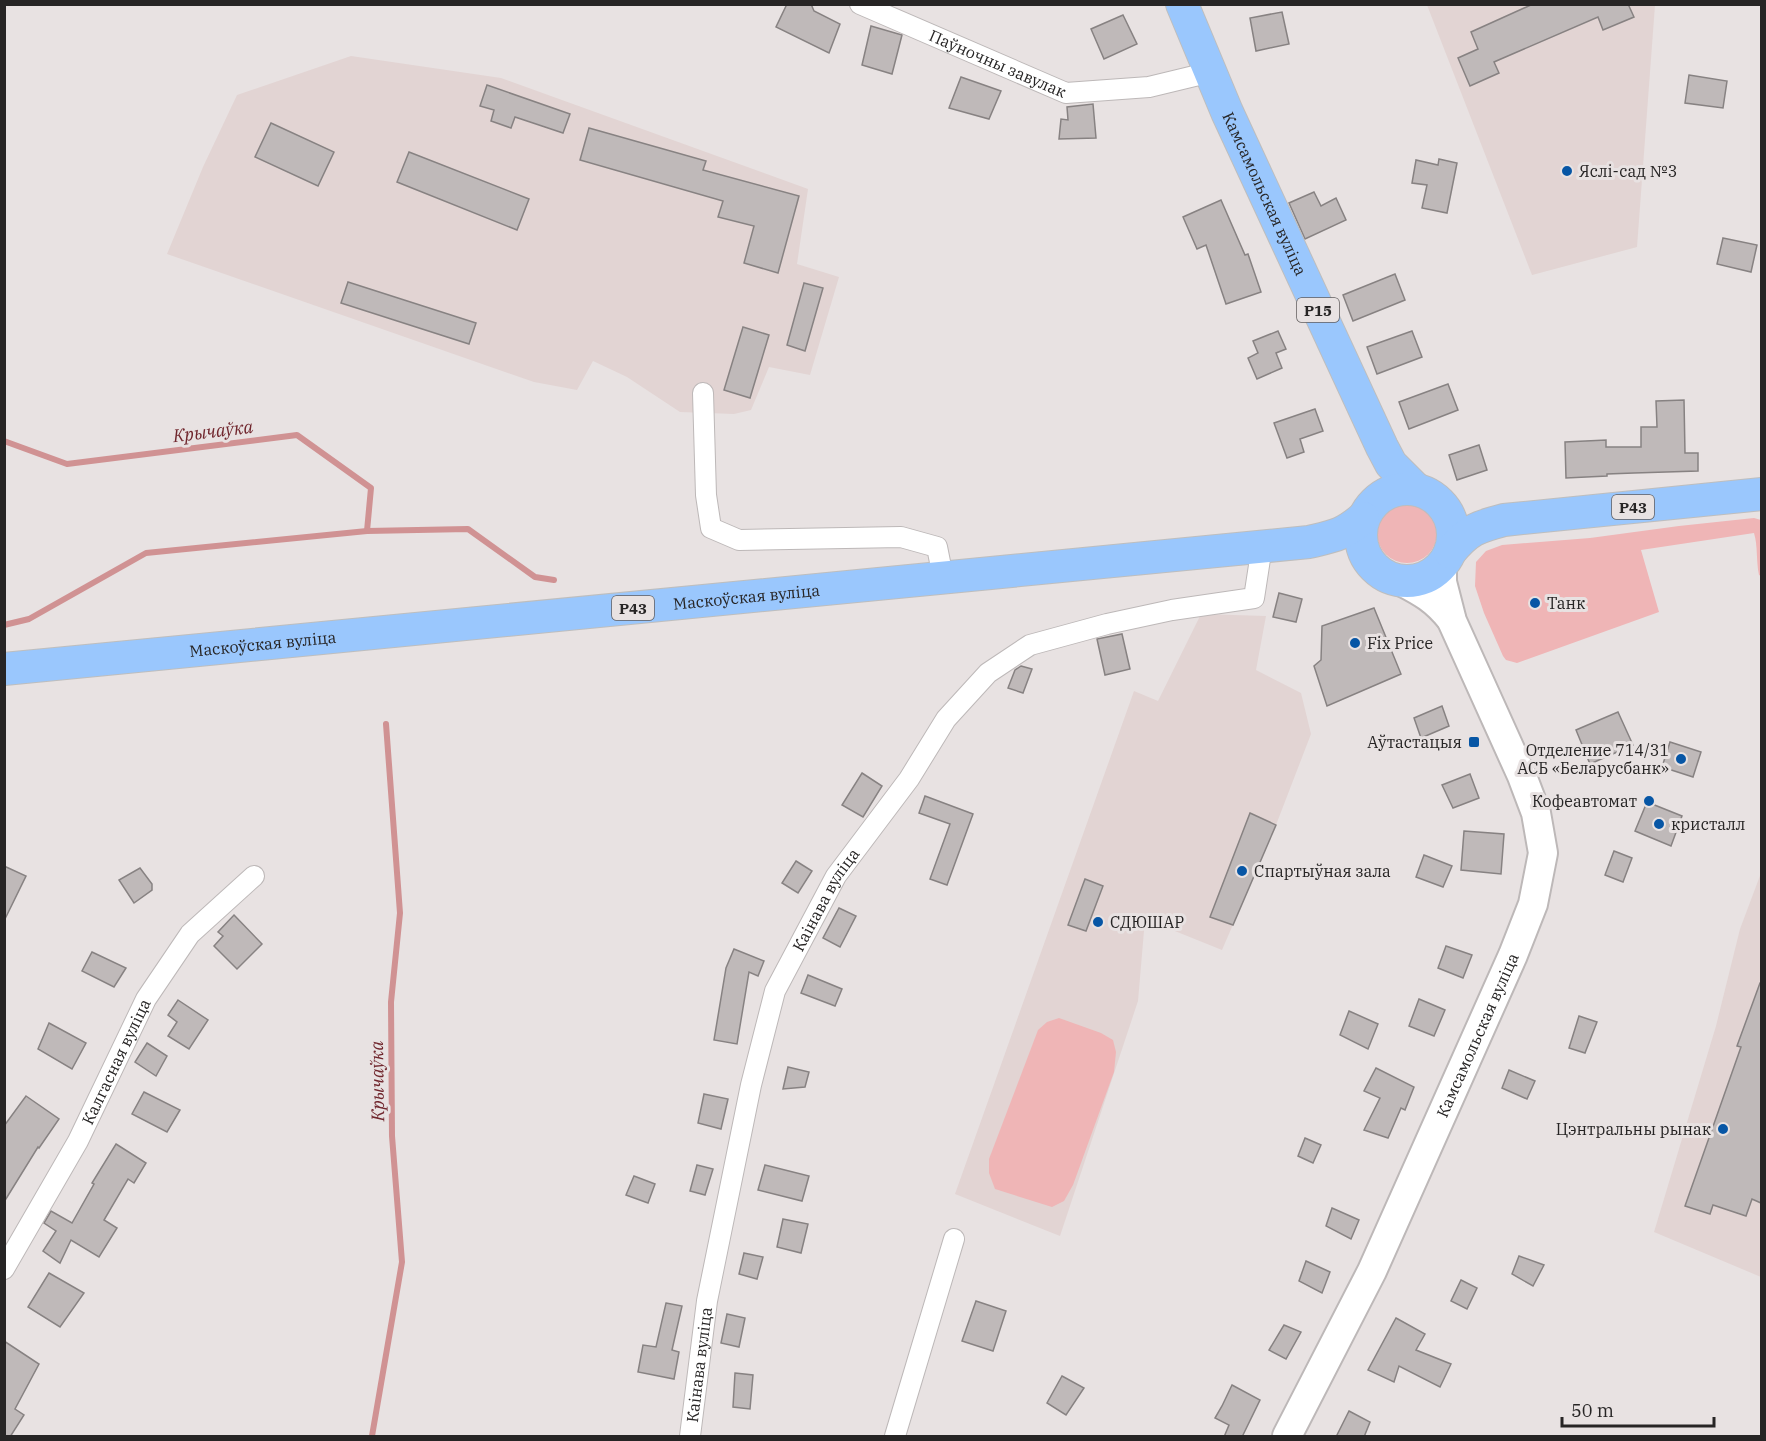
<svg xmlns="http://www.w3.org/2000/svg" width="1766" height="1441" font-family="'IBM Plex Serif',serif">
<style>
.built{fill:#e2d4d3}
.green{fill:#efb5b6}
.lines{fill:none;stroke-linecap:round;stroke-linejoin:round}
.stream{stroke:#d09293;stroke-width:6}
.building{fill:#bfb9b9;stroke:#878282;stroke-width:1.5}
.street-casing{stroke:#bdb8b8;stroke-width:22}
.secondary-casing{stroke:#bdb8b8;stroke-width:32}
.primary-casing{stroke:#bebebe;stroke-width:34}
.street{stroke:#fff;stroke-width:20}
.secondary{stroke:#fff;stroke-width:28}
.primary{stroke:#9ac7fd;stroke-width:32}
.poi-dot{fill:#0756a5;stroke:#e8e2e2;stroke-width:2}
.labels{text-anchor:middle;dominant-baseline:central;stroke-width:6;stroke-linejoin:round;paint-order:stroke}
.shield{fill:#e8e2e2;stroke:#615e5e;stroke-width:1.5}
.shield-label{font-size:15px;font-weight:bold;fill:#272525}
.street-label{font-size:16px;fill:#272525;stroke:#e8e2e2}
.poi-label{font-size:16px;fill:#272525;stroke:#e8e2e2;text-anchor:start}
.water-label{font-size:18px;font-style:italic;fill:#70262d;stroke:#e8e2e2}
</style>
<rect width="100%" height="100%" fill="#e8e2e2"/>
<!-- built -->
<g class="built">
<path d="M1427 5H1655L1637 247 1532 275Z"/>
<path d="M351 56 501 78 808 189 797 264 839 277 810 375 769 367 751 410 734 414 680 412 627 377 593 361 577 390 534 382 167 254 203 167 237 95Z"/>
<path d="M1201 614 1266 616 1256 670 1301 693 1311 734 1276 825 1222 950 1145 919 1138 1001 1060 1236 955 1194 1134 691 1158 701Z"/>
<path d="M1761 873V1277L1654 1232 1716 1026 1740 929Z"/>
</g>
<!-- green -->
<g class="green">
<circle cx="1407" cy="533" r="30"/>
<path d="M1754 518 1761 520V576L1759 575C1756 561 1758 546 1754 533L1641 550 1659 612 1517 663 1506 660 1503 656 1484 613 1475 586 1476 562 1486 551 1502 545 1590 538 1679 526Z"/>
<path d="M1059 1018 1101 1033 1113 1040 1116 1052 1114 1072 1073 1185 1064 1201 1052 1207 995 1189 989 1173V1159L1038 1030 1047 1022Z"/>
</g>
<g class="lines">
<!-- stream -->
<g class="stream">
<path d="M4 441 67 464 297 435 371 488 367 531"/>
<path d="M4 625 29 619 146 553 367 531 468 529 535 577 554 580"/>
<path d="M372 1436 402 1262 392 1136 391 1002 400 913 386 724"/>
</g>
</g>
<!-- building -->
<g class="building">
<path d="M787 4H811L814 11 840 24 829 53 776 27Z"/>
<path d="M1533 4H1628L1634 17 1603 30 1598 17 1494 62 1499 73 1470 86 1458 58 1478 49 1471 32Z"/>
<path d="M1282 12 1289 44 1256 51 1250 18Z"/>
<path d="M1123 15 1137 44 1104 59 1091 29Z"/>
<path d="M871 26 902 35 892 74 862 65Z"/>
<path d="M1689 75 1727 81 1723 108 1685 103Z"/>
<path d="M961 77 1001 91 989 119 949 108Z"/>
<path d="M487 85 570 114 563 133 515 117 511 128 491 121 494 110 480 106Z"/>
<path d="M1093 104 1096 138 1059 139 1061 119 1068 120 1067 107Z"/>
<path d="M271 123 334 152 318 186 255 157Z"/>
<path d="M589 128 706 161 703 170 799 196 778 273 744 263 754 226 718 217 723 201 580 160Z"/>
<path d="M409 152 529 199 517 230 397 182Z"/>
<path d="M1439 159 1457 163 1447 213 1422 208 1427 185 1412 183 1416 160 1438 165Z"/>
<path d="M1314 192 1321 206 1336 198 1346 220 1305 239 1289 203Z"/>
<path d="M1221 200 1245 255 1248 254 1261 292 1226 304 1206 245 1197 249 1183 217Z"/>
<path d="M1723 238 1757 245 1751 272 1717 264Z"/>
<path d="M1395 274 1405 300 1353 321 1343 295Z"/>
<path d="M348 282 476 323 469 344 341 303Z"/>
<path d="M804 283 823 288 805 351 787 345Z"/>
<path d="M743 327 769 335 750 398 724 390Z"/>
<path d="M1278 331 1286 349 1276 353 1282 368 1257 379 1248 358 1258 353 1253 341Z"/>
<path d="M1412 331 1422 357 1377 374 1367 347Z"/>
<path d="M1448 384 1458 410 1409 429 1399 402Z"/>
<path d="M1684 400 1685 453H1698V471L1634 473 1607 474V476L1566 478 1565 442 1606 440V447H1641V427H1657L1656 401Z"/>
<path d="M1315 409 1323 431 1300 439 1304 452 1287 458 1274 423Z"/>
<path d="M1479 445 1487 470 1457 480 1449 455Z"/>
<path d="M1279 593 1302 599 1296 622 1273 617Z"/>
<path d="M1374 608 1401 674 1327 706 1314 666 1321 660 1322 626Z"/>
<path d="M1122 634 1130 669 1105 675 1097 639Z"/>
<path d="M1021 666 1032 669 1023 693 1008 688 1015 670Z"/>
<path d="M1442 706 1449 726 1421 738 1414 718Z"/>
<path d="M1618 712 1633 745 1590 764 1576 730Z"/>
<path d="M1670 742 1701 752 1693 777 1662 767Z"/>
<path d="M862 773 882 786 863 817 842 805Z"/>
<path d="M1470 774 1479 798 1453 808 1442 785Z"/>
<path d="M925 796 973 814 947 885 930 879 950 824 919 813Z"/>
<path d="M1647 802 1682 816 1671 846 1635 831Z"/>
<path d="M1250 813 1276 825 1233 925 1210 917Z"/>
<path d="M1464 831 1504 834 1501 874 1461 870Z"/>
<path d="M1614 851 1632 858 1623 882 1605 875Z"/>
<path d="M1424 855 1452 866 1443 887 1416 877Z"/>
<path d="M796 861 812 871 798 893 782 883Z"/>
<path d="M4 866 26 876 4 921Z"/>
<path d="M140 868 152 884V890L134 903 119 880Z"/>
<path d="M1085 879 1103 886 1086 931 1068 925Z"/>
<path d="M839 908 856 916 840 947 823 938Z"/>
<path d="M234 915 262 944 237 969 214 946 223 936 218 932Z"/>
<path d="M1446 946 1472 955 1463 978 1438 968Z"/>
<path d="M734 949 764 961 758 976 749 972 737 1044 714 1040 726 968Z"/>
<path d="M92 952 126 968 114 987 82 971Z"/>
<path d="M808 975 842 989 835 1006 801 993Z"/>
<path d="M1760 983H1761V1203L1752 1199 1746 1216 1713 1205 1710 1214 1685 1206 1741 1047 1737 1046Z"/>
<path d="M1419 999 1445 1010 1434 1036 1409 1026Z"/>
<path d="M178 1000 208 1020 189 1049 168 1036 177 1022 168 1015Z"/>
<path d="M1349 1011 1378 1024 1368 1049 1340 1035Z"/>
<path d="M1579 1016 1597 1022 1585 1053 1569 1048Z"/>
<path d="M49 1023 86 1043 72 1069 38 1049Z"/>
<path d="M147 1043 167 1056 156 1076 135 1062Z"/>
<path d="M788 1067 809 1072 805 1087 783 1089Z"/>
<path d="M1376 1068 1414 1087 1405 1110 1401 1108 1388 1138 1364 1130 1380 1098 1364 1091Z"/>
<path d="M1509 1070 1535 1081 1527 1099 1502 1088Z"/>
<path d="M144 1092 180 1110 167 1132 132 1114Z"/>
<path d="M704 1094 728 1099 721 1129 698 1123Z"/>
<path d="M26 1096 59 1119 39 1148 38 1147 4 1202V1126Z"/>
<path d="M1305 1138 1321 1145 1313 1163 1298 1156Z"/>
<path d="M116 1144 146 1163 134 1183 128 1179 104 1220 117 1228 99 1257 71 1240 60 1263 43 1251 56 1231 44 1223 51 1211 72 1223 94 1184 92 1183Z"/>
<path d="M697 1165 713 1169 705 1195 690 1191Z"/>
<path d="M765 1165 809 1176 802 1201 758 1190Z"/>
<path d="M634 1176 655 1184 648 1203 626 1195Z"/>
<path d="M1332 1208 1359 1220 1351 1239 1326 1226Z"/>
<path d="M783 1219 808 1224 801 1253 777 1247Z"/>
<path d="M744 1253 763 1257 757 1279 739 1274Z"/>
<path d="M1519 1256 1544 1265 1533 1286 1512 1274Z"/>
<path d="M1306 1261 1330 1272 1322 1293 1299 1281Z"/>
<path d="M49 1273 84 1293 60 1327 28 1307Z"/>
<path d="M1461 1280 1477 1288 1467 1309 1451 1301Z"/>
<path d="M976 1301 1006 1311 993 1351 962 1341Z"/>
<path d="M666 1303 682 1306 672 1350 679 1352 674 1379 638 1372 643 1345 656 1347Z"/>
<path d="M727 1314 745 1318 739 1347 721 1343Z"/>
<path d="M1396 1318 1425 1334 1416 1350 1451 1364 1440 1387 1399 1366 1394 1382 1368 1370Z"/>
<path d="M1284 1325 1301 1332 1286 1359 1269 1350Z"/>
<path d="M4 1341 39 1364 15 1409 24 1415 10 1437H4Z"/>
<path d="M735 1373 753 1375 750 1409 733 1407Z"/>
<path d="M1062 1376 1084 1388 1066 1415 1047 1403Z"/>
<path d="M1232 1385 1260 1400 1242 1437H1224L1229 1425 1215 1418 1222 1406Z"/>
<path d="M1349 1411 1370 1422 1364 1437H1336Z"/>
</g>
<g class="lines">
<defs>
<g id="street">
<path id="s1" d="M860 4 1066 93 1149 87 1211 72"/>
<path d="M703 393 706 495 711 528 739 540 901 537 937 547 943 577"/>
<path id="s2" d="M4 1269 78 1141 146 999 190 934 254 876"/>
<path id="s3" d="M690 1436 707 1301 751 1085 775 991 836 876 909 779 946 719 988 673 1030 645 1107 624 1172 610 1254 598 1262 546"/>
<path d="M895 1436 954 1239"/>
</g>
<g id="secondary">
<path d="M1401 581C1422 592 1435 599 1451 619"/>
<path id="s4" d="M1287 1436 1372 1271 1513 955 1533 904 1543 853 1536 813 1522 776 1452 621 1442 582V565"/>
</g>
<g id="primary">
<path id="s5" d="M1182 4 1227 112 1382 447 1391 464 1416 489"/>
<circle cx="1407" cy="535" r="46"/>
<path d="M1450 552C1468 530 1477 527 1504 520L1762 494"/>
<path id="s6" d="M4 669 1309 542C1334 536 1343 535 1363 518"/>
</g>
</defs>
<!-- street casing -->
<use href="#street" class="street-casing"/>
<!-- secondary casing -->
<use href="#secondary" class="secondary-casing"/>
<!-- primary casing -->
<use href="#primary" class="primary-casing"/>
<!-- street -->
<use href="#street" class="street"/>
<!-- secondary -->
<use href="#secondary" class="secondary"/>
<!-- primary -->
<use href="#primary" class="primary"/>
</g>
<!-- markers -->
<g class="poi-dot">
<circle cx="1567" cy="171" r="6"/>
<circle cx="1535" cy="603" r="6"/>
<circle cx="1355" cy="643" r="6"/>
<rect x="1468" y="736" width="12" height="12" rx="3"/>
<circle cx="1681" cy="759" r="6"/>
<circle cx="1649" cy="801" r="6"/>
<circle cx="1659" cy="824" r="6"/>
<circle cx="1242" cy="871" r="6"/>
<circle cx="1098" cy="922" r="6"/>
<circle cx="1723" cy="1129" r="6"/>
</g>
<g class="labels">
<!-- shield labels -->
<g class="shield">
<rect x="1297" y="298" width="42" height="24" rx="4.5"/>
<rect x="1612" y="495" width="42" height="24" rx="4.5"/>
<rect x="612" y="596" width="42" height="24" rx="4.5"/>
</g>
<g class="shield-label">
<text x="1318" y="310">Р15</text>
<text x="1633" y="507">Р43</text>
<text x="633" y="608">Р43</text>
</g>
<!-- street labels -->
<g class="street-label">
<text stroke="none"><textPath href="#s1" startOffset="150">Паўночны завулак</textPath></text>
<text stroke="none"><textPath href="#s5" startOffset="207">Камсамольская вуліца</textPath></text>
<text stroke="none"><textPath href="#s6" startOffset="746">Маскоўская вуліца</textPath></text>
<text stroke="none"><textPath href="#s6" startOffset="260">Маскоўская вуліца</textPath></text>
<text stroke="none"><textPath href="#s3" startOffset="558">Каінава вуліца</textPath></text>
<text stroke="none"><textPath href="#s4" startOffset="444">Камсамольская вуліца</textPath></text>
<text stroke="none"><textPath href="#s2" startOffset="236">Калгасная вуліца</textPath></text>
<text stroke="none"><textPath href="#s3" startOffset="72">Каінава вуліца</textPath></text>
</g>
<!-- poi labels -->
<g class="poi-label">
<text x="1579" y="171">Яслі-сад №3</text>
<text x="1547" y="603">Танк</text>
<text x="1367" y="643">Fix Price</text>
<text x="1462" y="742" text-anchor="end">Аўтастацыя</text>
<text x="1669" y="750" text-anchor="end">Отделение 714/31<tspan x="1669" dy="18">АСБ «Беларусбанк»</tspan></text>
<text x="1637" y="801" text-anchor="end">Кофеавтомат</text>
<text x="1671" y="824">кристалл</text>
<text x="1254" y="871">Спартыўная зала</text>
<text x="1110" y="922">СДЮШАР</text>
<text x="1711" y="1129" text-anchor="end">Цэнтральны рынак</text>
</g>
<!-- water labels -->
<g class="water-label">
<text transform="translate(213 431) rotate(-7)">Крычаўка</text>
<text transform="translate(377 1081) rotate(-91)">Крычаўка</text>
</g>
</g>
<!-- border -->
<rect width="1766" height="1441" fill="none" stroke="#272525" stroke-width="12"/>
<!-- scale -->
<path d="M1562 1417v9h152v-9" fill="none" stroke="#272525" stroke-width="3"/>
<text x="1571" y="1417" font-size="18" fill="#272525" stroke="#e8e2e2" stroke-width="4.5" paint-order="stroke">50 m</text>
</svg>
